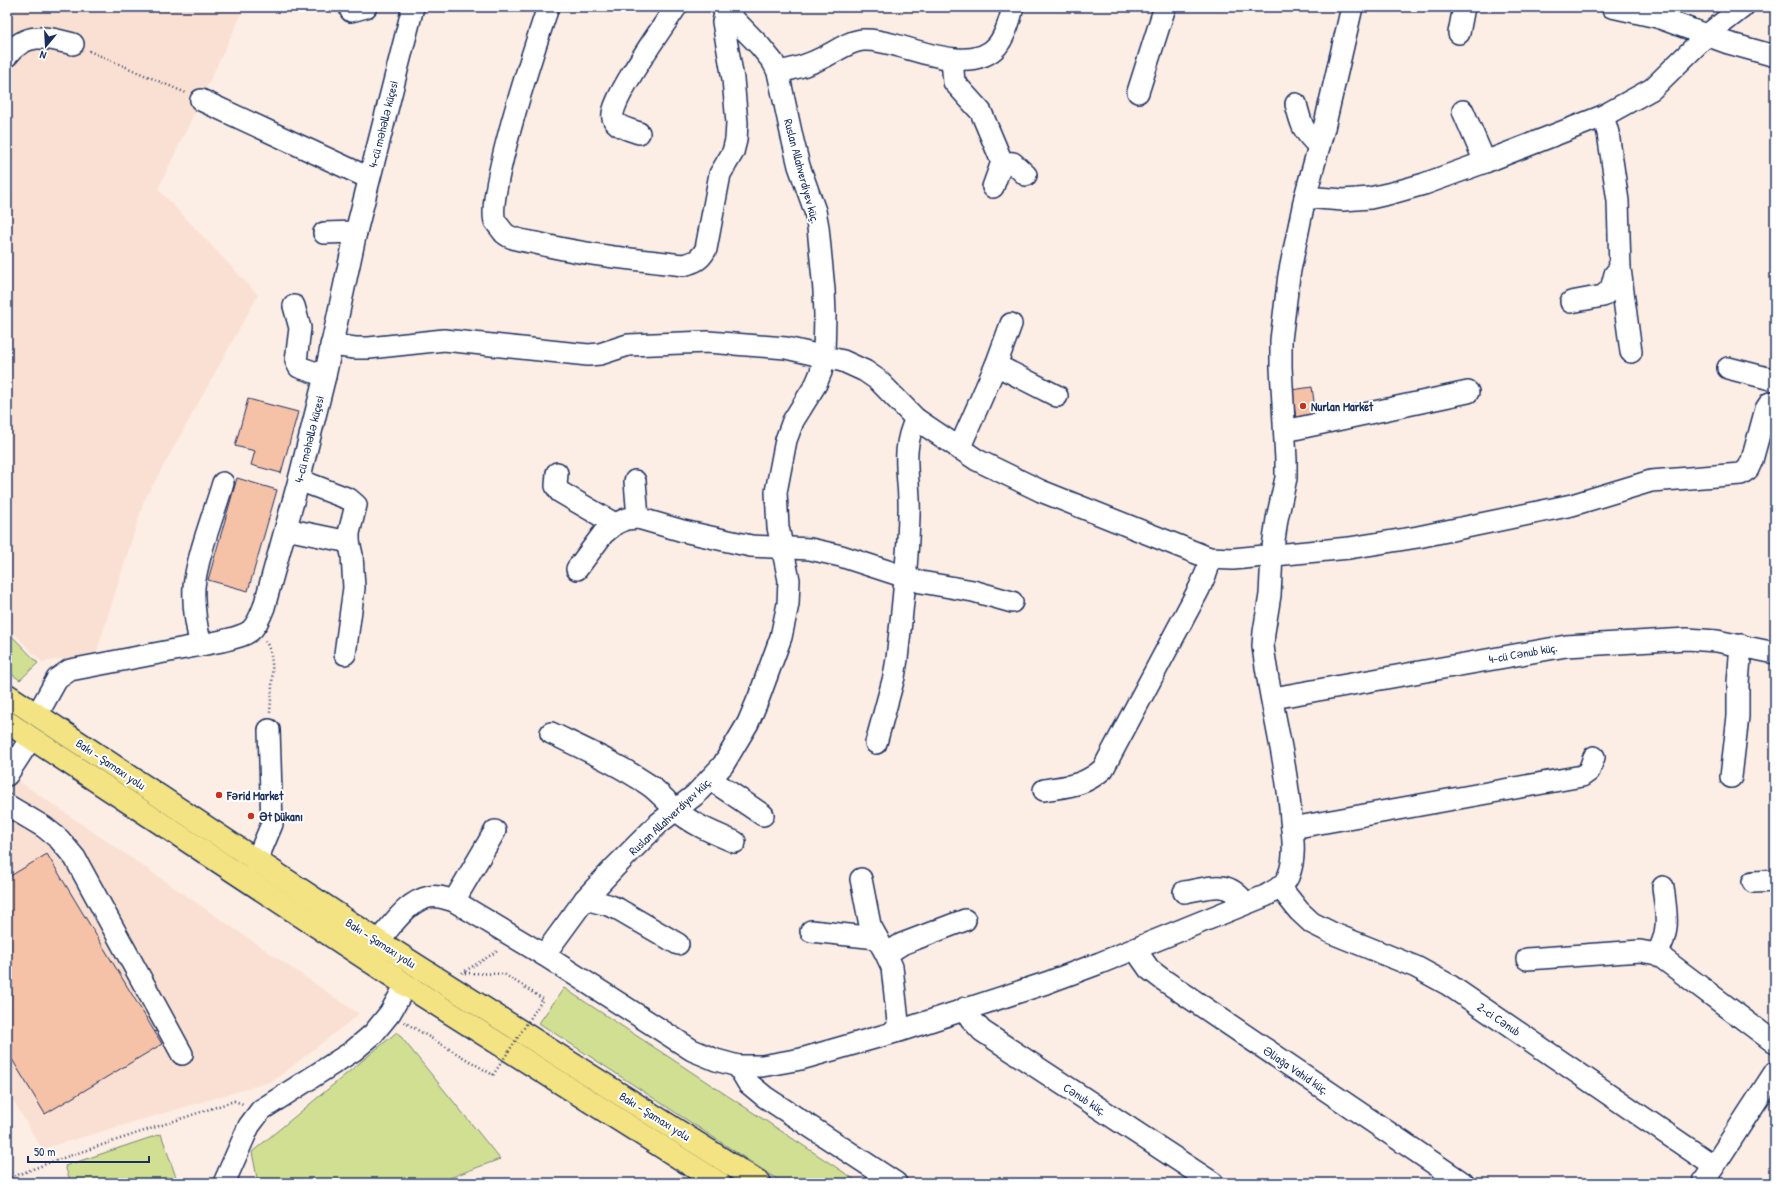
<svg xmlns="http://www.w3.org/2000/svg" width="1782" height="1190" font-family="'Patrick Hand',sans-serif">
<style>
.built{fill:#fae0d2}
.green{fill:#d1df92;stroke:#768778}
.building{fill:#f6c2a7;stroke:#1b2f5e}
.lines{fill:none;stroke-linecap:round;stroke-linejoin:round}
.minor-casing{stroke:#1b2f5e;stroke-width:24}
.highway-casing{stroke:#1b2f5e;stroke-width:25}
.path{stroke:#1b2f5e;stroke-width:2.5;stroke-dasharray:1 3;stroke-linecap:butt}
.minor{stroke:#fff;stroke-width:21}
.highway{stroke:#f4e382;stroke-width:22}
.path-bridge{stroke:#1b2f5e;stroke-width:2.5;stroke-dasharray:1 3;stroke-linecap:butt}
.poi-dot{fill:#c8321e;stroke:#fff;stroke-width:1.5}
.labels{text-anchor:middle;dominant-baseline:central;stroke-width:4;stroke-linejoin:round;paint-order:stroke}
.street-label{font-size:12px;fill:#1b2f5e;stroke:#fff}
.poi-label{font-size:12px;font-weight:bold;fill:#1b2f5e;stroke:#fff;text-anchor:start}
</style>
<rect width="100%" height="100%" fill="#fcede5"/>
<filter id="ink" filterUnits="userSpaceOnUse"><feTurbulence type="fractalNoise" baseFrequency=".025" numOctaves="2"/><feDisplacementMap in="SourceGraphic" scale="8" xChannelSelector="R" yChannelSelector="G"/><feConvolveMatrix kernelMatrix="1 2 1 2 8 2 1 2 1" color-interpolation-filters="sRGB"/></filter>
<g filter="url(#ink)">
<!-- built -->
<g class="built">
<path d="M7 7H245L158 189 258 295 144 501 96 654 42 662 7 626Z"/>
<path d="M7 773 359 1014 273 1081 42 1149 7 1090Z"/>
</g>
<!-- green -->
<g class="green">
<path d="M7 631 38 663 20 680 7 671Z"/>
<path d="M564 988 860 1183H783L539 1023Z"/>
<path d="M397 1032 500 1159 436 1183H258L252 1152Z"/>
<path d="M161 1134 178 1183H71L65 1166Z"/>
</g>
<!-- building -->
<g class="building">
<path d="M1312 387 1316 416 1296 419 1292 390Z"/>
<path d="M248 399 298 412 281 473 251 465 255 451 235 446Z"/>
<path d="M237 478 277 490 248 591 208 580Z"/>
<path d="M47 854 162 1044 45 1114 7 1051V878Z"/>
</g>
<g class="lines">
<defs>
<g id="minor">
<path d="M548 7C537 40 485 195 495 221 497 224 502 230 504 233 512 240 526 241 536 243 584 255 633 259 683 265 695 262 700 260 706 249L720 174 733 152 736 140 737 123 733 79 723 22 726 11"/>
<path d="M1612 7 1657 17 1728 43 1775 56"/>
<path d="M351 11 366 7"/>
<path d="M1459 33 1464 7"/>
<path d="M7 56C26 31 46 37 73 44"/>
<path d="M952 60 954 82 981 112 1002 162 1013 163 1026 175"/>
<path d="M778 72C795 69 809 65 824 57 837 51 849 41 863 40 875 39 888 43 899 46 925 53 975 72 997 46 1006 35 1010 20 1013 7"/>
<path d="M1138 92 1165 7"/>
<path d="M201 100 369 178"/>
<path d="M1296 104C1301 124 1303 132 1319 146"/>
<path d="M1463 111 1485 162"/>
<path d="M1603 116 1608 133 1618 201 1620 269 1631 352"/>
<path d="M639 133C631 130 616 127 613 118 608 103 665 24 676 7"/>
<path d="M993 187 1002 162"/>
<path d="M1305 197 1343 200 1370 198 1392 193 1424 184 1485 162 1603 116 1652 89 1707 35 1743 7"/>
<path d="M324 233 356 232"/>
<path d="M1571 302 1603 296 1611 289 1615 274 1620 269"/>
<path d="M294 306 300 328 296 361 299 367 325 376"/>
<path d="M331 345 355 348H369L444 340 588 355 600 354 628 345 708 342 786 348 843 361 865 371 878 380 916 419 977 460 1041 491 1209 558 1233 559 1349 548 1418 537 1572 505 1651 481 1741 474 1748 469 1752 460 1766 409 1770 403 1775 402"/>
<path d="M996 365 1057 396"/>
<path d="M1728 368 1775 380"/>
<path d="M1285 431 1468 392"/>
<path d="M959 449 996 365 1011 324"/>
<path d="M557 473 556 486 560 492 615 524"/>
<path d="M299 480 349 499 356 505 349 533V542L352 555 354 588 345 654"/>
<path d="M635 481 638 518"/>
<path d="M286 529 349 542"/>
<path d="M577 569 603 534 615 524 626 519 638 518 683 531 751 546 810 549 841 556 921 582 973 591 1012 602"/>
<path d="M201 645C196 626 193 607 194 587 197 556 214 514 223 483"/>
<path d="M1273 698 1566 646 1687 639 1717 641 1775 653"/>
<path d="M37 715 57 679 70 670 222 641C249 634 254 634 264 607L299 480 325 376 356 232 413 7"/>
<path d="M551 733C584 749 618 764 649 785 659 792 666 801 676 810 693 825 714 833 735 842"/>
<path d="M876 743 894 677 897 659C902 611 908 563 909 515 911 480 899 452 916 419"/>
<path d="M7 775 31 738"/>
<path d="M1731 777 1738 716V683L1741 645"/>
<path d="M710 779 763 815"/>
<path d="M1044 790C1068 786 1084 786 1103 769L1199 589 1207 571 1209 558"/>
<path d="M7 805 44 827 59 839 75 858 182 1054"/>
<path d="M1292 828 1582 776 1589 771 1594 757"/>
<path d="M256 862 272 824 269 730"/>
<path d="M861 879 870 925 886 954 892 967 899 1031"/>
<path d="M1753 882 1775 881"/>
<path d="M1280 887 1299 911 1312 923 1332 933 1416 967 1449 985 1714 1166"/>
<path d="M1184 892C1210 888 1227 878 1245 903"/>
<path d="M585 899 608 905 618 909 678 944"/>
<path d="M454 901 495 831"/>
<path d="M811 931 877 938"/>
<path d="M378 941C392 926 407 901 429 897 438 895 446 899 454 901L544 955 692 1050 716 1060 738 1066H762L801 1059 899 1031 1046 983 1100 963 1265 896C1274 891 1283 887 1288 877 1296 859 1293 838 1291 820 1287 761 1270 704 1263 646L1264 632 1270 595 1272 554 1277 519 1286 478V460L1281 367V340L1289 275 1305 197 1324 128 1352 7"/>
<path d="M1135 949 1149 969 1162 979 1463 1183"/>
<path d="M886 954 902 944 965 920"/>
<path d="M1657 954C1671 929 1666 913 1663 887"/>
<path d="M544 955 585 899 615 867 659 823 695 795 723 765 748 723 759 697 781 637 788 604 789 580 778 527 776 492 786 440 793 421 816 384 821 372 824 356 825 315 824 290 818 227 815 211 799 166 792 137 778 72 773 62 760 46 722 7"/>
<path d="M1527 959 1640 951 1657 954 1775 1043"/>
<path d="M965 1008 971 1019 982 1031 1213 1183"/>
<path d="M738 1066 748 1083 765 1097 896 1183"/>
<path d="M224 1183 249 1126 261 1110 353 1051 373 1034 390 1013 406 985"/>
<path d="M1703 1183 1775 1072"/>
</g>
<g id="highway">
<path d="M7 695 378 941 760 1183"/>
<path d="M7 722 406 985 719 1183"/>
</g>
</defs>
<!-- minor casing -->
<use href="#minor" class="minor-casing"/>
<!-- highway casing -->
<use href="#highway" class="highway-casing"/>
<!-- path -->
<g class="path">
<path d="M89 51 186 93"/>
<path d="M265 641C277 655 271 694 270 713"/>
<path d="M462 973 499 950"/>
<path d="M465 973 504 974 543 999"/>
<path d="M404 1022 493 1075"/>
<path d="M7 1179 51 1162 234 1101 243 1104"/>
</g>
<!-- minor -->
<use href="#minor" class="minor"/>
<!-- highway -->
<use href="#highway" class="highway"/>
<!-- path-bridge -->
<path class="path-bridge" d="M493 1075 543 999"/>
</g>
</g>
<!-- markers -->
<g class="poi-dot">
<circle cx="1303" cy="406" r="4"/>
<circle cx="219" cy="795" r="4"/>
<circle cx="251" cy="816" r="4"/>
</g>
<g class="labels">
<!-- street labels -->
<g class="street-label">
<text transform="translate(383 124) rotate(-76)">4-cü məhəllə küçesi</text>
<text transform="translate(802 171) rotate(75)">Ruslan Allahverdiyev küç.</text>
<text transform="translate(309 439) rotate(-76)">4-cü məhəllə küçesi</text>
<text transform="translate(1523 653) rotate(-10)">4-cü Cənub küç.</text>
<text transform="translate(111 764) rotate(34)">Bakı - Şamaxı yolu</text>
<text transform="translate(670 816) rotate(-43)">Ruslan Allahverdiyev küç.</text>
<text transform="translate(381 943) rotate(33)">Bakı - Şamaxı yolu</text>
<text transform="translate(1499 1019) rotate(34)">2-ci Cənub</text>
<text transform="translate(1296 1070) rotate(34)">Əliağa Vahid küç.</text>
<text transform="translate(1085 1099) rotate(33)">Cənub küç.</text>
<text transform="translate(655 1116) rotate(32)">Bakı - Şamaxı yolu</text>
</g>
<!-- poi labels -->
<g class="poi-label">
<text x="1311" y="406">Nurlan Market</text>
<text x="227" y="795">Fərid Market</text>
<text x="259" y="816">Ət Dükanı</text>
</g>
</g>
<!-- margin -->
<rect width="1782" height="1190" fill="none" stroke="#fff" stroke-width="24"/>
<rect x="12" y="12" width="1758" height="1166" fill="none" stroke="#1b2f5e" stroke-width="1.5" filter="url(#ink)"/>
<!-- north arrow -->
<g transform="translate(46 46) rotate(198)" stroke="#ffffff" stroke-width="3" paint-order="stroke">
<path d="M0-3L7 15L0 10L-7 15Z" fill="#1b2f5e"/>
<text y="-6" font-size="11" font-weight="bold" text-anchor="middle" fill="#1b2f5e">N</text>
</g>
<!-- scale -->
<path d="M28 1156v6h121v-6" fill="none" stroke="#1b2f5e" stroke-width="2"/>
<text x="34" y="1156" font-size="12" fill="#1b2f5e" stroke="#ffffff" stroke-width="3" paint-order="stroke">50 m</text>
</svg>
